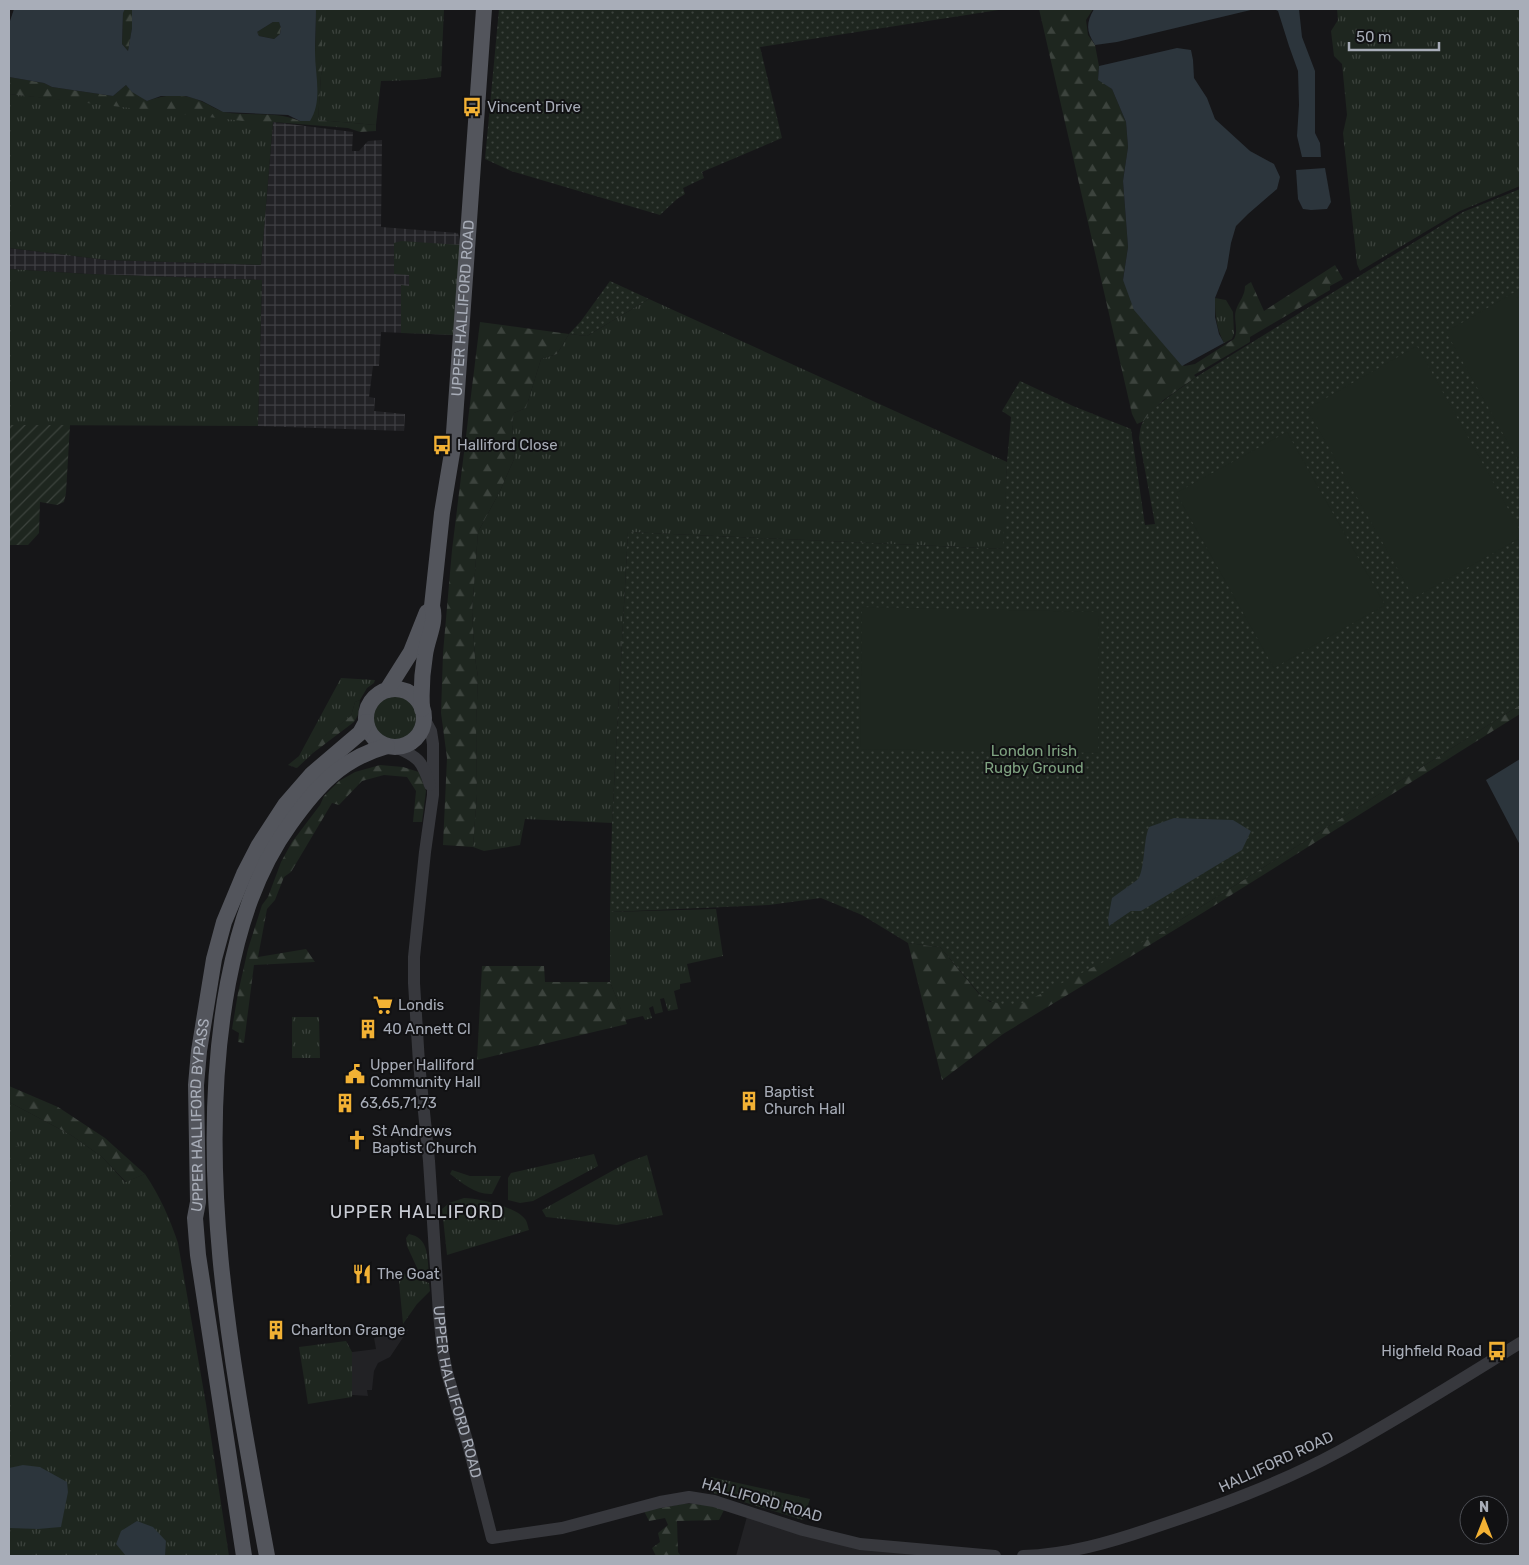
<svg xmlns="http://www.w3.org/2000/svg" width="1529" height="1565" font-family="Rubik,sans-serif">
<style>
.built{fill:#222225}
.industrial{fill:url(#industrial-grid)}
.grass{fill:url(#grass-tufts)}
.forest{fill:url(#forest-firs)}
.park{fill:url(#park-dots)}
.garden{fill:url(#garden-furrows)}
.pitch{fill:#1e261f}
.water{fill:#2c353c;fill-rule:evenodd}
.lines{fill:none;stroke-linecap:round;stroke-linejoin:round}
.minor{stroke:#37383d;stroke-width:12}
.major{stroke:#53555c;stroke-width:16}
.labels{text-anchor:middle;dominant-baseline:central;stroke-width:4;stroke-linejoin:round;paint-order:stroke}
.poi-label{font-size:15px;fill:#a8adb8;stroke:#111113;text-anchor:start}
.street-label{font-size:15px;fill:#a8adb8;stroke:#111113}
.park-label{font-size:15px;fill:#7fa381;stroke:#111113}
.quarter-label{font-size:18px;letter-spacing:1px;fill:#c9ccd4;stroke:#111113}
</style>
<defs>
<pattern id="industrial-grid" width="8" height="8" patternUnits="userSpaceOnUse" patternTransform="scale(1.25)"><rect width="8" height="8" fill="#222225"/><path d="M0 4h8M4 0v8" fill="none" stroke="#3f3f43"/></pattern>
<pattern id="grass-tufts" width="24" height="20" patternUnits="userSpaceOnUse" patternTransform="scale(1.25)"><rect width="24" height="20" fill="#1e261f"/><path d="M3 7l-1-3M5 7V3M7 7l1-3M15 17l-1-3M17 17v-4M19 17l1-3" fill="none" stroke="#3c433d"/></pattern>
<pattern id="forest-firs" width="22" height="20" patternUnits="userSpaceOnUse" patternTransform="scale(1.25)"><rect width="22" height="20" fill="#1e261f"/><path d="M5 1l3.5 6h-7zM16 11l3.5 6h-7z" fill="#3c433d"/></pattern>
<pattern id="park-dots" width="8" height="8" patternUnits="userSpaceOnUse" patternTransform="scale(1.25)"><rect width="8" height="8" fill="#1e261f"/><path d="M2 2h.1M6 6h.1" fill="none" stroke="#3c433d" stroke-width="1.8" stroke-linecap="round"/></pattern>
<pattern id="garden-furrows" width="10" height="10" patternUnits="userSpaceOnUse" patternTransform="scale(1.25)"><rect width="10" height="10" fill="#1e261f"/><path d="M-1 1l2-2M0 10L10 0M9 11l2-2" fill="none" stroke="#3c433d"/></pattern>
</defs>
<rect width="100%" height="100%" fill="#161618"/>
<!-- built -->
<g class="built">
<path d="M402 1327 408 1330 390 1357 378 1363 374 1371 372 1390H367L368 1396 352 1395V1352L376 1349 374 1338 398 1331Z"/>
<path d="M748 1513 803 1530 950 1556H736Z"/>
</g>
<!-- industrial -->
<path class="industrial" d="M273 122 353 132 352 151H359L368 141 382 140 381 227 458 233 461 245 456 335 381 332 379 366H373L369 397 375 398 374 411 405 414 404 431 258 426 262 280 89 274 9 269V248L107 260 261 265Z"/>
<!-- grass -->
<g class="grass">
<path d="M322 9H444L441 77 416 80 381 81 376 125 318 120 322 61Z"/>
<path d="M1337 9H1520V186L1460 211 1360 271 1357 264 1343 133 1347 115 1342 64 1334 56 1331 31 1338 20Z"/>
<path d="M9 94 273 122 261 265 107 260 9 248Z"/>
<path d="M401 241 461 245 456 335 401 333V285L409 286V275L394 274V243Z"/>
<path d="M9 269 89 274 262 280 258 426 9 425Z"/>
<path d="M1215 298 1226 300 1233 312 1234 334 1232 339 1224 343C1216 328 1215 314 1215 298Z"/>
<path d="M649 299 1007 462 1004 549 628 532 612 823 525 819 520 845 484 851 473 847 477 794 476 725 478 677 475 658 472 612 478 532 500 491 515 457 512 424 514 413 526 408 541 359 557 354 569 334 587 336Z"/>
<path d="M341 678 375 680 374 683 367 688 360 700 355 702 351 716 311 747 313 753 297 768 288 765 299 756Z"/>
<circle cx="395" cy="719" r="23"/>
<path d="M716 909 723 956 687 964 691 982 680 984V989L674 991 678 1009 668 1011 664 998 660 999 663 1012 655 1014 653 1006 649 1008 652 1018 645 1020 643 1016 625 1020 610 982V912Z"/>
<path d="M292 1017H319L320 1058H292Z"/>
<path d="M9 1102 71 1135 102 1157 125 1182 145 1174C160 1196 170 1219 178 1243L206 1404 229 1556H9Z"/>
<path d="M594 1154 598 1166 533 1201 520 1203 508 1200V1178L511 1173Z"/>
<path d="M647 1155 663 1215 617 1225 546 1217 542 1210 628 1162Z"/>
<path d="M452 1170 470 1176H501L492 1194C476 1195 462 1183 450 1174Z"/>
<path d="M464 1198C478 1198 516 1207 525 1219 527 1221 528 1227 529 1230L447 1255 442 1209 449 1203Z"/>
<path d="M409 1234C429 1238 427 1256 429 1273L418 1270 407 1246 406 1238Z"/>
<path d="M398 1271 429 1283 430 1291 417 1304 403 1324Z"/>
<path d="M346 1341 352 1352V1397L308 1404 299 1347Z"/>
<path d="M711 1477 810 1499 803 1520 707 1491Z"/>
</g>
<!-- forest -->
<g class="forest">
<path d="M125 9H132V28L128 51 122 44 123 12Z"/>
<path d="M316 9H322V61L318 120 376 125V131L360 132 348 128 273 122 268 124 9 94V77L44 83 52 87 113 96 126 85 147 101C165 94 185 93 203 102 210 105 217 110 224 112 250 117 275 110 300 121L315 53Z"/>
<path d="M1039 9H1093L1086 20 1088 35 1095 45 1099 66 1098 79 1112 89 1126 122 1128 147 1123 181 1128 247 1123 280 1184 366 1195 364 1234 339C1239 330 1233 319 1236 310 1239 301 1245 296 1245 286L1251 282 1264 311 1335 265 1343 279 1330 286V290L1250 337V342L1194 375 1196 377 1162 401 1144 421 1137 424 1132 414Z"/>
<path d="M273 22H279L281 28 280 34 274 39 259 36 257 32Z"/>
<path d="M480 322 569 334 557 354 541 359 526 408 514 413 512 424 515 457 500 491 478 532 472 612 475 658 478 677 476 725 477 794 473 847 443 845 447 758 441 713 443 653 452 550Z"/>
<path d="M360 700 358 715 354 722 313 753 310 747 351 716 355 702Z"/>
<path d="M1520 705V714L1204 912 1003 1034 942 1080 908 943 940 947 979 994 990 1002 1158 934Z"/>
<path d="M380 765 403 767 419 772 426 791 422 822H413L416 791 407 777 384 775 362 781 339 805 332 803 291 872 284 877 275 900 267 909 258 957 306 949 315 962 254 965 244 1043 238 1042 239 1033 232 1029 238 993 248 949 262 905 268 897 281 862 292 842 320 805 324 796 339 781 355 772Z"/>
<path d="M482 966H544L545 982H610L627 1024 477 1060Z"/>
<path d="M9 1086 58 1107 105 1138 145 1174 126 1182 102 1157 71 1135 9 1102Z"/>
<path d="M9 1143 23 1149 35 1162 33 1170 9 1160Z"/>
<path d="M701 1503 724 1510 719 1520 677 1521 678 1552 681 1556H656L652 1548 660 1542 658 1533 668 1525 665 1518 649 1521 644 1511 682 1504Z"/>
</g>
<!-- park -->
<g class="park">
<path d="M499 9H1005L760 47 782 138 702 172 704 178 683 188 685 194 677 199 660 215 511 171 485 159Z"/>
<path d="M1520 189V705L1158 934 1021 1004 1004 1005 984 999 940 947 908 943 862 915 821 898 769 905 610 912 612 823 628 532 1003 549 1007 462 1011 417 1002 411 1020 381 1073 406 1131 429 1145 525 1155 524 1139 438C1140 432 1140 427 1143 422 1154 405 1179 390 1196 377L1463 212Z"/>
<path d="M610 281 649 299 587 336 569 334 581 321Z"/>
</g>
<!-- garden -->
<path class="garden" d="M9 425H70L66 493 64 502 57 505 40 502 39 533 28 545H9Z"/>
<!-- pitch -->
<g class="pitch">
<path d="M1520 289V464L1446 332Z"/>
<path d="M1417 346 1520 530V538L1414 598 1307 409Z"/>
<path d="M1287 432 1385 605 1274 668 1176 493Z"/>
<path d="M862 607 1099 612 1098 753 860 749Z"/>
</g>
<!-- water -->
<g class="water">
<path d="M14 9H125L123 13 122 44 128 51 132 28V9H316C316 23 315 38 315 52 315 75 323 100 310 121H300L288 115 223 112 202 101 186 96H161L147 101 132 92 126 85 113 96 52 87 44 83 9 77V24ZM273 22H279L281 28 280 34 274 39 259 36 257 32Z"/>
<path d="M1094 9H1255L1117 42 1095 45C1086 31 1086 23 1094 9Z"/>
<path d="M1274 9H1299L1302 37 1315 71V133L1320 143 1321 157H1302L1297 136 1299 105 1298 71 1289 46 1278 11Z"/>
<path d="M1177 48 1191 50 1193 60 1194 78 1207 98 1215 119 1250 151 1274 164 1280 177 1277 189 1248 214 1236 226 1231 243 1227 268 1215 298V317L1219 334 1224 343 1182 366 1134 310 1123 280 1128 247 1123 181 1128 147 1126 122 1112 89 1098 80 1099 66Z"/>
<path d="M1325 168 1331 202 1327 209 1311 210 1303 209 1298 199 1296 170Z"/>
<path d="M1520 759V845L1486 780Z"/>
<path d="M1174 818 1233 820 1251 831 1242 850 1141 911H1131L1109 926 1108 919 1112 898C1120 892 1129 886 1137 880 1145 873 1143 840 1149 827Z"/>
<path d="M23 1465 40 1467 67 1482 68 1492 61 1527 38 1529 9 1528V1468Z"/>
<path d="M137 1521 153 1527 166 1541 165 1556H126L116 1544 121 1531Z"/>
</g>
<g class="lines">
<!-- minor -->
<g class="minor">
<path id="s1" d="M424 718 431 731 433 744V795L425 852 414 957V983L419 1063 429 1161 439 1314 443 1352 447 1373 468 1444 492 1538 562 1528 660 1502 689 1497 714 1501 803 1530 860 1544 995 1556"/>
<path d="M395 747C419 757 422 761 430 785"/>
<path d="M1023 1556C1067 1555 1111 1542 1152 1528 1216 1507 1279 1484 1338 1452 1400 1418 1460 1380 1520 1343"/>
</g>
<!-- major -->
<g class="major">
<circle cx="395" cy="718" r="29"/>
<path d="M387 690 411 652 427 612"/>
<path id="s2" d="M422 709C421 691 422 673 425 655 427 638 437 623 432 606L442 513 453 447 484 9"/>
<path id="s3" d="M244 1556 198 1255 195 1218 198 1202 196 1085 199 1051 214 959 224 922 244 874 259 845 285 805 312 774 360 733 366 722"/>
<path d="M267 1556C233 1371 193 1170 228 983 239 926 256 871 290 824 317 786 341 759 387 746"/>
</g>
</g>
<!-- icons -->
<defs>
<symbol id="bus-bare" viewBox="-9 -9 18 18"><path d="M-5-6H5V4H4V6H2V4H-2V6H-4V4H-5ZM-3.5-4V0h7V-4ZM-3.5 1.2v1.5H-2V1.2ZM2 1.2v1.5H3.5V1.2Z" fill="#f2b134" stroke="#111113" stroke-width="2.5" paint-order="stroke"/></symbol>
<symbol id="supermarket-bare" viewBox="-9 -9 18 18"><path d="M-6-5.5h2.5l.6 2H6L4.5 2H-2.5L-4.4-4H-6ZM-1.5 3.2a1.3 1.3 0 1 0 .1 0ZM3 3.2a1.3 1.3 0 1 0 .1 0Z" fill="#f2b134" stroke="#111113" stroke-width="2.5" paint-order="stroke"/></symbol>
<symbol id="building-bare" viewBox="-9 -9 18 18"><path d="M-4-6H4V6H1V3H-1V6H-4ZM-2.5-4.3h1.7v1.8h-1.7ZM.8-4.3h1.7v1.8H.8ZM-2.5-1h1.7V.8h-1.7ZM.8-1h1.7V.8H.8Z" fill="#f2b134" stroke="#111113" stroke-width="2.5" paint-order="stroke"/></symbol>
<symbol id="civic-bare" viewBox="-9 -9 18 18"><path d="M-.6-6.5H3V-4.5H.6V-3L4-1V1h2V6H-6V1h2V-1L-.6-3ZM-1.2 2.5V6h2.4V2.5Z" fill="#f2b134" stroke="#111113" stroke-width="2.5" paint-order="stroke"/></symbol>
<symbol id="church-bare" viewBox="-9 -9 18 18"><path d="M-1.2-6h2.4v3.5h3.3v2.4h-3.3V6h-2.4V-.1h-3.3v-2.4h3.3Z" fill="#f2b134" stroke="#111113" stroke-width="2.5" paint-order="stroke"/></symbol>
<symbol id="restaurant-bare" viewBox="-9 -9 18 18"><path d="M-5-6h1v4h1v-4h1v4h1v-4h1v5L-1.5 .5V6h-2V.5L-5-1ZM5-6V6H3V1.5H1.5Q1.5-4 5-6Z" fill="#f2b134" stroke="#111113" stroke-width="2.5" paint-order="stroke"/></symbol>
</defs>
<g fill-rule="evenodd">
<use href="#bus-bare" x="458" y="93" width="28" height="28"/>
<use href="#bus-bare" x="428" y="431" width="28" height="28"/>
<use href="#supermarket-bare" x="369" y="991" width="28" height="28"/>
<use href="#building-bare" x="354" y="1015" width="28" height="28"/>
<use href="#civic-bare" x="341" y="1060" width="28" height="28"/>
<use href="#building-bare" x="735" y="1087" width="28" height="28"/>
<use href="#building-bare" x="331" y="1089" width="28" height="28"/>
<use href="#church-bare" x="343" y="1126" width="28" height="28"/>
<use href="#restaurant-bare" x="348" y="1260" width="28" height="28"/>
<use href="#building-bare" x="262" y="1316" width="28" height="28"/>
<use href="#bus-bare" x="1483" y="1337" width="28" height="28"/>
</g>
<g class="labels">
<!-- poi labels -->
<g class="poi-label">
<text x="487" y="107">Vincent Drive</text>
<text x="457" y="445">Halliford Close</text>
<text x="398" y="1005">Londis</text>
<text x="383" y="1029">40 Annett Cl</text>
<text x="370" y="1065">Upper Halliford<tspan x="370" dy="17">Community Hall</tspan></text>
<text x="764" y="1092">Baptist<tspan x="764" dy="17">Church Hall</tspan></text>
<text x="360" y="1103">63,65,71,73</text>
<text x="372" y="1131">St Andrews<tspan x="372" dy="17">Baptist Church</tspan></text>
<text x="377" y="1274">The Goat</text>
<text x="291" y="1330">Charlton Grange</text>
<text x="1482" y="1351" text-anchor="end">Highfield Road</text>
</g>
<!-- street labels -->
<g class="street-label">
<text stroke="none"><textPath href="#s2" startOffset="404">UPPER HALLIFORD ROAD</textPath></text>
<text stroke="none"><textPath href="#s3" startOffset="445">UPPER HALLIFORD BYPASS</textPath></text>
<text stroke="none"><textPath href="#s1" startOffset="680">UPPER HALLIFORD ROAD</textPath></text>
<text transform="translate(1276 1462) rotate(-25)">HALLIFORD ROAD</text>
<text transform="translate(762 1500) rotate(16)">HALLIFORD ROAD</text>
</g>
<!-- park labels -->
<g class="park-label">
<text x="1034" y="751">London Irish<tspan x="1034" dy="17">Rugby Ground</tspan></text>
</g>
<!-- quarter labels -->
<g class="quarter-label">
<text x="417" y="1212">UPPER HALLIFORD</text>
</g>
</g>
<!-- border -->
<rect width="1529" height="1565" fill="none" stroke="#a8adb8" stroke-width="20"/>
<!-- north arrow -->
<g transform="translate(1484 1520)"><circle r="24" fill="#111113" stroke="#4d4f55"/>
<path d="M0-4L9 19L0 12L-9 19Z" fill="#f2b134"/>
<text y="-8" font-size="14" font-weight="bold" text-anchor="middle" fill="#a8adb8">N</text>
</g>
<!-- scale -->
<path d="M1349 42v8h90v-8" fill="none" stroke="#a8adb8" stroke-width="2.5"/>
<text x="1356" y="42" font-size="15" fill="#a8adb8" stroke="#111113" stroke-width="4" paint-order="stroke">50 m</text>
</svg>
